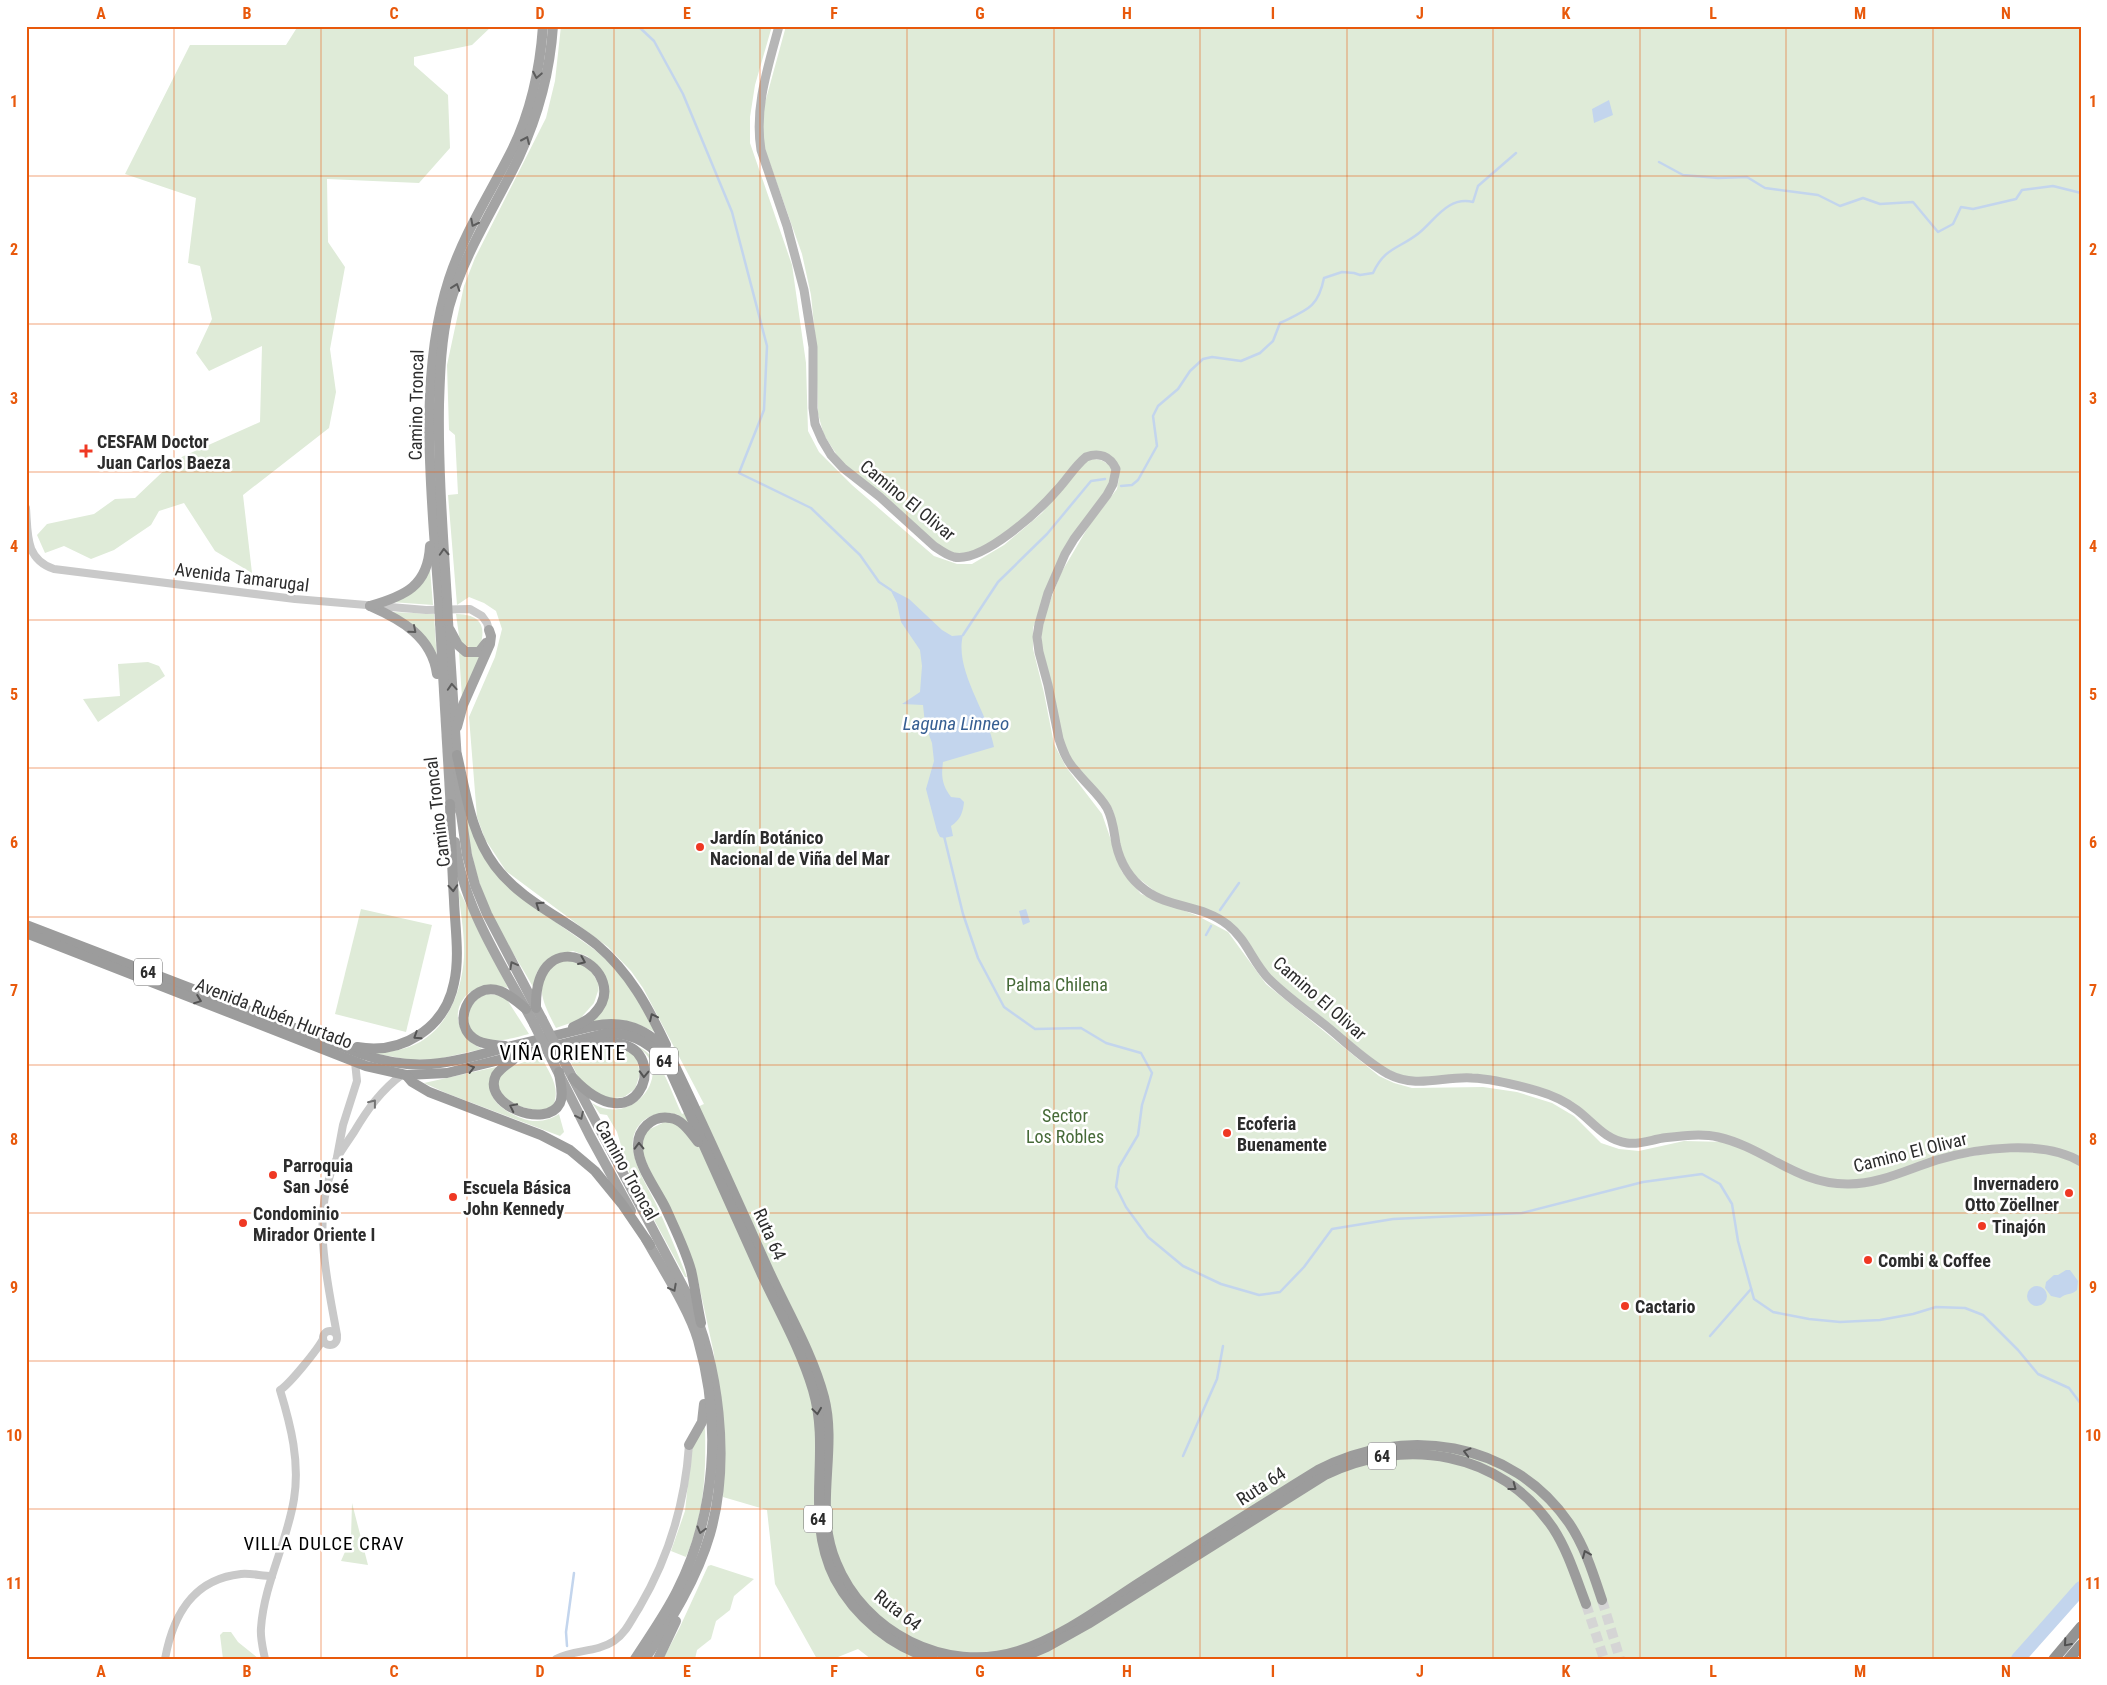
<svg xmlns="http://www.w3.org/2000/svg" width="2107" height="1685" font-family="'Roboto Condensed',sans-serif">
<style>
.green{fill:#dfebd8}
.water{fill:#c3d5ed}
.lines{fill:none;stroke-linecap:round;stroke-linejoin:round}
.stream{stroke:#c3d5ed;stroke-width:2.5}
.river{stroke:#c3d5ed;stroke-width:14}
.trunk-tunnel{stroke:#d5d5d5;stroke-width:10;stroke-dasharray:10 5;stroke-linecap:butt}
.tertiary{stroke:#c9c9c9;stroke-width:8}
.secondary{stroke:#b6b6b6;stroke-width:9}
.primary{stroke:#a4a4a4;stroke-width:10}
.trunk{stroke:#9c9c9c;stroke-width:10}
.motorway{stroke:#939393;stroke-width:11}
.primary-bridge{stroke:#a4a4a4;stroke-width:10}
.oneway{stroke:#5c5c5c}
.oneway2{stroke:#535353}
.oneway3{stroke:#737373}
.oneway4{stroke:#505050}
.grid{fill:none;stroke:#e8590c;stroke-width:1;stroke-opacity:0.55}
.poi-dot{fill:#ef3823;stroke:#fff;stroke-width:2}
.labels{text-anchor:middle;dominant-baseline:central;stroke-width:5;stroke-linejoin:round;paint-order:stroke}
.shield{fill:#fff;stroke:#6b6b6b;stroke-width:1}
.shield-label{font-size:16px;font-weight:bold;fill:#2c2c2c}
.street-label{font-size:18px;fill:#2c2c2c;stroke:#fff}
.poi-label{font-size:18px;font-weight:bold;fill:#2c2c2c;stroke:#fff;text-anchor:start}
.park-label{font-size:18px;fill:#466a38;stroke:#fff}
.water-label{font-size:19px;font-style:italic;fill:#365e92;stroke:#fff}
.neighbourhood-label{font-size:19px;letter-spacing:1px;fill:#000;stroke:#fff}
.quarter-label{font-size:20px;letter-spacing:1px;fill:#000;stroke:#fff}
.neatline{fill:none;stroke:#e8590c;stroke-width:2}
.grid-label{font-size:16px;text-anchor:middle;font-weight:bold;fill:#e8590c}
</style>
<rect width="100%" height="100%" fill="#fff"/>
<!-- green -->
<g class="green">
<path d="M298 26H492L472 45 414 57V65L448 95 450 148 419 183 327 179 328 242 345 267 330 349 336 392 329 428 243 495 252 573 215 551 184 503 159 511 151 525 114 550 91 559 64 546 45 553 37 535 47 524 94 514 115 499 135 498 175 460 260 422 262 346 209 371 196 353 212 319 200 266 188 263 196 198 125 174 190 45H286Z"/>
<path d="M561 26H772L755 85 750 117V143L792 265 806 363 808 431 819 452 852 485 934 556 957 564H972L1004 545 1042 513 1085 461C1099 457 1104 460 1114 470L1111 482 1053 571 1033 628V649L1044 693 1054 744 1066 767 1102 814 1122 872 1141 894 1198 916 1228 932 1266 984 1379 1076 1394 1083 1412 1088 1483 1087 1517 1092 1552 1103 1574 1116 1601 1143 1619 1149 1639 1151 1684 1141 1727 1142 1757 1155 1802 1179 1841 1187 1940 1161 2004 1151 2055 1153 2081 1164V1584L2009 1659H871L858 1649 833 1659H817L775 1584 767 1510 723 1497 724 1460 714 1354 698 1280 641 1150 644 1135 650 1129 679 1115C668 1112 659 1112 649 1117 637 1123 631 1136 633 1149 635 1167 647 1186 655 1202 667 1227 677 1252 687 1277H685L630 1175 617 1132 607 1115 600 1114 592 1103C630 1127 671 1078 644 1052 635 1043 623 1041 612 1038 661 1047 663 1074 682 1114L704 1104 643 988 631 971 608 947 506 871 485 839 477 817 469 717 495 657 502 629 496 611 484 603 469 597 457 605 448 495 458 494 455 435 449 430 447 365 464 286 475 258 546 118 555 81Z"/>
<path d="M786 26H2081V1158L2000 1146 1869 1181 1822 1179 1722 1136 1642 1141 1617 1138 1576 1107 1517 1084 1417 1080 1390 1073 1268 975 1232 925 1157 893 1133 874 1120 849 1113 810 1069 758 1063 741 1042 651 1041 631 1047 609 1061 573 1090 524 1117 489 1119 478 1117 464 1092 452C1063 481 1001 552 959 554 955 554 949 551 945 550L842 463 824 435 818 414 816 345 811 295 802 254 763 144V110Z"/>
<path d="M430 569 433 605 391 602Z"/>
<path d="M393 612 434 614 437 662Z"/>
<path d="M456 614C479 614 487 625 480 646L474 649 460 643Z"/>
<path d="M459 652 481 654 462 698Z"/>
<path d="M148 662 159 666 165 676 98 722 83 699 120 696 118 664Z"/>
<path d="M464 808 475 839 547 916 595 950 612 965 625 979 657 1033C631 1020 621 1017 592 1022L600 1013 597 965 587 956 573 951 558 955 547 960 537 972 533 987C521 965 506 943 494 920 477 886 469 846 464 808Z"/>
<path d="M458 888 508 988C460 973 437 1027 482 1049L438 1059 411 1060 372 1053C384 1052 398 1051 409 1047 446 1034 462 992 464 957 465 934 460 910 458 888Z"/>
<path d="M361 909 432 925 406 1032 335 1014Z"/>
<path d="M564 959 589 967 598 983V991L594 1003 579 1020 556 1028C542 1002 529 975 564 959Z"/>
<path d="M488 994 499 995 506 998 529 1034C513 1038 495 1044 479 1037 458 1027 469 998 488 994Z"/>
<path d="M588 1045H614L636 1055 640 1074 635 1089 624 1097 605 1099 581 1083 564 1048Z"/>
<path d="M541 1056C550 1075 562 1088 552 1108L539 1111 518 1106 506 1100 497 1086 500 1075 510 1067Z"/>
<path d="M496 1067C495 1074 491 1083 491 1091 492 1107 523 1122 537 1121 545 1121 553 1118 559 1114L564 1132 560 1136 446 1093 424 1083Z"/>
<path d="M705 1425C706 1472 705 1513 686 1557L671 1551 685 1511 692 1447Z"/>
<path d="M352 1503 368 1565 341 1561 351 1538Z"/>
<path d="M711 1565 754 1579 734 1596 730 1610 716 1621 711 1639 697 1650 695 1659H663L679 1629 708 1566Z"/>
<path d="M223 1632H231L238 1642 259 1659H223L220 1635Z"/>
</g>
<!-- water -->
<g class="water">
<path d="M1609 100 1613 115 1594 123 1592 109Z"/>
<path d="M890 589 909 599 942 630 952 636 963 635C954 670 988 712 994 747L943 762C941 776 942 785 951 797L960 798 964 802C963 813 960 820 951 826L953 836 944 838 940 837 937 831 926 789 934 761 932 743 925 724 923 705 902 704 920 692 922 666 920 650 901 622 897 603Z"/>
<path d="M1026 909 1030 922 1023 925 1019 911Z"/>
<path d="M2066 1270H2070L2078 1281 2077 1290C2072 1295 2066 1293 2060 1298L2051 1296 2045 1288 2046 1282 2054 1275H2058Z"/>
<circle cx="2037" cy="1296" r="10"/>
<path d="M2081 1584V1587L2017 1659H2009Z"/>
</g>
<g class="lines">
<!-- stream -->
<g class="stream">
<path d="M638 26 654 41 683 94 732 212 767 346 764 410 739 473 811 508 860 555 879 582 891 590"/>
<path d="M1659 162 1683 175 1718 178 1747 177 1765 188 1818 195 1840 206 1863 198 1880 204 1913 202 1938 232 1953 224 1961 207 1973 209 2016 199 2022 190 2053 186 2081 193"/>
<path d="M1121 486 1132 485 1138 480 1157 446 1153 416 1158 406 1178 389 1190 371 1203 359 1212 357 1241 361 1260 353 1273 341 1280 323C1307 310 1318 308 1324 278L1342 272 1354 273 1360 275 1373 273C1385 247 1399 249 1419 233 1435 220 1448 196 1473 202L1478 186 1516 153"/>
<path d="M963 635 998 582 1047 534 1091 481 1105 479"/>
<path d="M944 836 963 914 978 958 1004 1007 1035 1029 1081 1028 1106 1043 1141 1053 1152 1073 1142 1105 1138 1135 1119 1167 1116 1187 1126 1207 1148 1237 1183 1266 1221 1284 1259 1295 1280 1292 1304 1267 1332 1229 1393 1219 1522 1213 1643 1182 1702 1174 1720 1184 1732 1204 1738 1241 1754 1299 1773 1312 1809 1319 1840 1322 1880 1320 1913 1314 1936 1307 1965 1308 1983 1315 2018 1350 2038 1374 2069 1388 2081 1404"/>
<path d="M1220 910 1239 883"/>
<path d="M1206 935 1211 926"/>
<path d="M1710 1336 1751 1289"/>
<path d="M1183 1456 1217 1379 1223 1346"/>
<path d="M567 1646 566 1632 574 1573"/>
</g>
<!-- river -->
<path class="river" d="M2018 1659 2081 1588"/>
<!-- trunk-tunnel -->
<g class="trunk-tunnel">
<path d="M1602 1600 1620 1659"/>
<path d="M1586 1604 1604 1659"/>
</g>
<!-- tertiary -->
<g class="tertiary">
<path d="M26 508C28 535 25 559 54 569L295 599 426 610 470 609 482 616 487 623 489 630"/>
<path d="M337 1157 343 1125 357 1081 355 1062"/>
<circle cx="330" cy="1338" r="7"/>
<path d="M337 1335C327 1278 310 1213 337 1158 342 1149 348 1141 354 1132 367 1110 381 1090 403 1074"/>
<path d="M165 1659C173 1615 193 1579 241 1574 251 1573 262 1576 272 1576"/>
<path d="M265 1659C263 1649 260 1638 261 1628 264 1584 287 1543 294 1499 300 1462 291 1426 280 1390 289 1385 318 1349 323 1339"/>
<path d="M556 1659C574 1649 596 1653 614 1641 626 1633 631 1620 639 1608 669 1557 685 1504 689 1445"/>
</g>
<!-- secondary -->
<path class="secondary" d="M779 26C768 67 754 108 761 150L787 226 804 290 813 347V408L815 424 822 440 831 455 843 468 880 497 934 546C940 550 946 555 954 557 983 563 1040 510 1058 489 1068 478 1075 466 1086 457 1099 452 1110 456 1116 469L1113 484 1107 495 1074 539 1065 554 1048 593 1039 624 1037 637 1039 652 1048 685 1059 739C1063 751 1067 762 1076 771 1086 784 1099 794 1107 808 1113 819 1114 832 1116 844 1120 862 1130 879 1145 890 1170 909 1202 904 1228 925 1247 940 1253 963 1269 979 1286 996 1306 1010 1325 1025 1346 1042 1365 1061 1388 1074 1417 1089 1443 1076 1472 1078 1494 1079 1517 1085 1538 1091 1552 1095 1565 1101 1577 1110 1593 1122 1605 1140 1627 1143 1639 1145 1651 1140 1663 1138 1680 1136 1701 1133 1718 1137 1766 1148 1797 1185 1849 1184 1880 1184 1908 1169 1937 1160 1977 1148 2044 1139 2081 1162"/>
<!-- primary -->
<g class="primary">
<path d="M439 601C432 499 417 378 449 279 464 233 491 192 512 150 531 111 540 69 543 26"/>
<path d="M447 601C443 535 438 470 439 405 440 372 441 339 449 307 464 253 495 207 519 157 538 116 550 72 553 26"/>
<path d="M370 606C402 620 432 637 437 674"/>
<path d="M370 606C405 596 428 586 430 546"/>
<path d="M448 621 460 807 467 855 475 885 487 914 542 1019"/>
<path d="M440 623 451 811"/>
<path d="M450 630 458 645 466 652H479L486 643"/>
<path d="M457 727 463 705 490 644 491 636 489 630"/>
<path d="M455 842C463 908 503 966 534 1024"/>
<path d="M559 1052 688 1296C719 1364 731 1461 710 1534 697 1579 671 1620 645 1659"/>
<path d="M549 1054 590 1136 631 1211"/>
<path d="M689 1445 702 1422 704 1404"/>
<path d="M635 1659C649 1637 665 1615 677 1591 716 1514 722 1423 698 1340 689 1309 662 1268 646 1239"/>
<path d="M658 1659 676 1621"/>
</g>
<!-- trunk -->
<g class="trunk">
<path d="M457 755C466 793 471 834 495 866 521 901 564 918 597 945 630 973 648 1007 666 1045"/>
<path d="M26 925 362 1054C419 1074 453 1062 508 1047 537 1040 565 1033 594 1026 627 1019 656 1032 673 1062 706 1130 737 1200 768 1269 787 1311 812 1352 824 1397 838 1451 813 1508 836 1562 864 1632 945 1674 1018 1651 1060 1638 1102 1607 1139 1583 1198 1545 1258 1507 1318 1470 1403 1425 1512 1440 1569 1523 1585 1547 1593 1573 1602 1600"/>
<path d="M26 933 366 1066 406 1075 447 1073 607 1033C634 1033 655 1045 669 1068 700 1137 731 1206 762 1275 780 1313 801 1350 813 1390 832 1454 803 1516 835 1579 855 1617 892 1647 933 1659"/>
<path d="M536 1008C534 913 638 971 593 1015 587 1021 580 1024 573 1027"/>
<path d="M505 1046C496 1045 486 1045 478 1041 448 1027 469 980 500 991 510 995 518 1002 526 1009"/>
<path d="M357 1047C401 1055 445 1029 454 983 460 957 455 927 454 900 452 868 451 836 450 804"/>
<path d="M513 1060C507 1064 500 1069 496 1075 481 1105 547 1130 560 1103 564 1094 560 1082 559 1072"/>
<path d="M406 1075 412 1082 429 1092 541 1135 570 1150 595 1171 622 1204 650 1245"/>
<path d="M573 1078C636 1145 668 1059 625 1045 609 1040 592 1043 575 1044"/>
<path d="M698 1142C691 1133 682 1119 670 1118 652 1115 637 1130 638 1147 638 1166 658 1192 666 1209 675 1229 685 1249 691 1270 695 1287 697 1305 701 1323"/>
<path d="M1019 1659 1047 1647 1088 1624 1325 1475C1405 1436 1501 1451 1553 1528 1568 1551 1576 1578 1586 1604"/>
</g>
<!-- motorway -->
<g class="motorway">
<path d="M2054 1659 2081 1627"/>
<path d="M2069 1659 2081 1645"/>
</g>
<!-- primary-bridge -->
<g class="primary-bridge">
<path d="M439 601 440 623"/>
<path d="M447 601 448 621"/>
<path d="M542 1019 559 1052"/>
<path d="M534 1024 549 1054"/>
</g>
</g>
<!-- one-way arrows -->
<defs><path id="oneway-chevron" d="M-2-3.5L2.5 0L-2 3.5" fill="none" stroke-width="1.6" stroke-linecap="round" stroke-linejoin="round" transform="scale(1.25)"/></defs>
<g class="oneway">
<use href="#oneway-chevron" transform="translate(537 75) rotate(101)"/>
<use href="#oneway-chevron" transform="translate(526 140) rotate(-66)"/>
<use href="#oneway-chevron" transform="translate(474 223) rotate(117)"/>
<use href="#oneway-chevron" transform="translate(456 287) rotate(-71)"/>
<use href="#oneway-chevron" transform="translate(444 552) rotate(-93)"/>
<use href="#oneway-chevron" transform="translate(413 630) rotate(41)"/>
<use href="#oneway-chevron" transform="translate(452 687) rotate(-94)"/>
<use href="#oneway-chevron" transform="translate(513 965) rotate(-118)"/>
<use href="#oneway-chevron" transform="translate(580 1116) rotate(64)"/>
<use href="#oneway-chevron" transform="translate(673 1288) rotate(62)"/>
<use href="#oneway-chevron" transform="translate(701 1530) rotate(105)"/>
</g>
<g class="oneway2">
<use href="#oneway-chevron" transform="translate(453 888) rotate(86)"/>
<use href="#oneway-chevron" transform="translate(539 905) rotate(-145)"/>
<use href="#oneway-chevron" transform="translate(582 961) rotate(23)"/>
<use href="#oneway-chevron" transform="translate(198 1000) rotate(21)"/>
<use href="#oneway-chevron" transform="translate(653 1017) rotate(-115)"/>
<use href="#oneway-chevron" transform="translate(417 1036) rotate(147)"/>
<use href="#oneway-chevron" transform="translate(471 1068) rotate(-14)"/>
<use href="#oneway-chevron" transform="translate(644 1074) rotate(92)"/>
<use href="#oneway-chevron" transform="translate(513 1107) rotate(-154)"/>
<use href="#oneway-chevron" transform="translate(639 1146) rotate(-91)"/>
<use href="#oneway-chevron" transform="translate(817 1411) rotate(82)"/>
<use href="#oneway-chevron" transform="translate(1467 1452) rotate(-165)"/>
<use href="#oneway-chevron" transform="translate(1513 1487) rotate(37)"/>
<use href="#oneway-chevron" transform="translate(1586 1554) rotate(-113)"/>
</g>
<use class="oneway3" href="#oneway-chevron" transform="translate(373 1103) rotate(-52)"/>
<use class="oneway4" href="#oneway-chevron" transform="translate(2067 1643) rotate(131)"/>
<!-- grid -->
<path class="grid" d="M174 26V1659M321 26V1659M467 26V1659M614 26V1659M760 26V1659M907 26V1659M1054 26V1659M1200 26V1659M1347 26V1659M1493 26V1659M1640 26V1659M1786 26V1659M1933 26V1659M26 176H2081M26 324H2081M26 472H2081M26 620H2081M26 768H2081M26 917H2081M26 1065H2081M26 1213H2081M26 1361H2081M26 1509H2081"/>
<!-- markers -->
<g class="poi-dot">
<path d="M83.5 443.5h5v5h5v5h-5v5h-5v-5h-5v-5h5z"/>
<circle cx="700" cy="847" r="5"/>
<circle cx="1227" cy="1133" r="5"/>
<circle cx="273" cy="1175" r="5"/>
<circle cx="2069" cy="1193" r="5"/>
<circle cx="453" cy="1197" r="5"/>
<circle cx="243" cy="1223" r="5"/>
<circle cx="1982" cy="1226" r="5"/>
<circle cx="1868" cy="1260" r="5"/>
<circle cx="1625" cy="1306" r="5"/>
</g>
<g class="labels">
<!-- shield labels -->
<g class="shield">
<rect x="134" y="958.5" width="28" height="27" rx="4"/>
<rect x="650" y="1047.5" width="28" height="27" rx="4"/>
<rect x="1368" y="1442.5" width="28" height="27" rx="4"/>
<rect x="804" y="1505.5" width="28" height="27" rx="4"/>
</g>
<g class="shield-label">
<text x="148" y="972">64</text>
<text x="664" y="1061">64</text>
<text x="1382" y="1456">64</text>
<text x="818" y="1519">64</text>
</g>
<!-- street labels -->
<g class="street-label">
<text transform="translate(416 405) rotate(-89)">Camino Troncal</text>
<text transform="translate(908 500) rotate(39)">Camino El Olivar</text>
<text transform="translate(242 577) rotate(7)">Avenida Tamarugal</text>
<text transform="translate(437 812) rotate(-97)">Camino Troncal</text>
<text transform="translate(1320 998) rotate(41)">Camino El Olivar</text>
<text transform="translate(274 1013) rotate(21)">Avenida Rubén Hurtado</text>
<text transform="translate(1910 1152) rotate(-14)">Camino El Olivar</text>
<text transform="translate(627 1170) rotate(61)">Camino Troncal</text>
<text transform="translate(770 1234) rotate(66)">Ruta 64</text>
<text transform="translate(1261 1486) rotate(-33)">Ruta 64</text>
<text transform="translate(898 1610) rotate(38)">Ruta 64</text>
</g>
<!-- poi labels -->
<g class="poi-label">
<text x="97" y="441">CESFAM Doctor<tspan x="97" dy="21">Juan Carlos Baeza</tspan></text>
<text x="710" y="837">Jardín Botánico<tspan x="710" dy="21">Nacional de Viña del Mar</tspan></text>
<text x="1237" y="1123">Ecoferia<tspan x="1237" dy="21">Buenamente</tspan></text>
<text x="283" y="1165">Parroquia<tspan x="283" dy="21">San José</tspan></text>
<text x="2059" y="1183" text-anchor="end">Invernadero<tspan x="2059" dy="21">Otto Zöellner</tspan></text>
<text x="463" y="1187">Escuela Básica<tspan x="463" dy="21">John Kennedy</tspan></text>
<text x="253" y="1213">Condominio<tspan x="253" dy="21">Mirador Oriente I</tspan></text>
<text x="1992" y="1226">Tinajón</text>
<text x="1878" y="1260">Combi &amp; Coffee</text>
<text x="1635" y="1306">Cactario</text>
</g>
<!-- park labels -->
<g class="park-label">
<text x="1057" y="984">Palma Chilena</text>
<text x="1065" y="1115">Sector<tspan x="1065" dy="21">Los Robles</tspan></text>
</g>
<!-- water labels -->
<g class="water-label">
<text x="956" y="723">Laguna Linneo</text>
</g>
<!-- neighbourhood labels -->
<g class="neighbourhood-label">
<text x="324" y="1543">VILLA DULCE CRAV</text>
</g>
<!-- quarter labels -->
<g class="quarter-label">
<text x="563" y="1053">VIÑA ORIENTE</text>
</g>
</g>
<!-- border -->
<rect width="2107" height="1685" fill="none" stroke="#ffffff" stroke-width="55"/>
<rect x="28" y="28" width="2052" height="1630" class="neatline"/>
<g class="grid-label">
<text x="101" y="19">A</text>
<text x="247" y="19">B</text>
<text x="394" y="19">C</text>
<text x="540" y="19">D</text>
<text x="687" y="19">E</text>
<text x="834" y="19">F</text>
<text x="980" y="19">G</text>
<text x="1127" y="19">H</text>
<text x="1273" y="19">I</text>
<text x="1420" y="19">J</text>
<text x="1566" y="19">K</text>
<text x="1713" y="19">L</text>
<text x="1860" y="19">M</text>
<text x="2006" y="19">N</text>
<text x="14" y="107">1</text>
<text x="2093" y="107">1</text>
<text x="14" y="255">2</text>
<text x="2093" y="255">2</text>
<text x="14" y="404">3</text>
<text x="2093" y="404">3</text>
<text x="14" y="552">4</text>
<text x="2093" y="552">4</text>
<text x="14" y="700">5</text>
<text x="2093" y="700">5</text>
<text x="14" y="848">6</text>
<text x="2093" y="848">6</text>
<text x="14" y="996">7</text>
<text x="2093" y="996">7</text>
<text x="14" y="1145">8</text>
<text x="2093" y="1145">8</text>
<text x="14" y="1293">9</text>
<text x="2093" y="1293">9</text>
<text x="14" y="1441">10</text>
<text x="2093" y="1441">10</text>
<text x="14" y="1589">11</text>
<text x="2093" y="1589">11</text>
<text x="101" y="1677">A</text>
<text x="247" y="1677">B</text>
<text x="394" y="1677">C</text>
<text x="540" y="1677">D</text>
<text x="687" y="1677">E</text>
<text x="834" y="1677">F</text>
<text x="980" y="1677">G</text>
<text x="1127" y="1677">H</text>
<text x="1273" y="1677">I</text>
<text x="1420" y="1677">J</text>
<text x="1566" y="1677">K</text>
<text x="1713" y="1677">L</text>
<text x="1860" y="1677">M</text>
<text x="2006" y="1677">N</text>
</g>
</svg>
